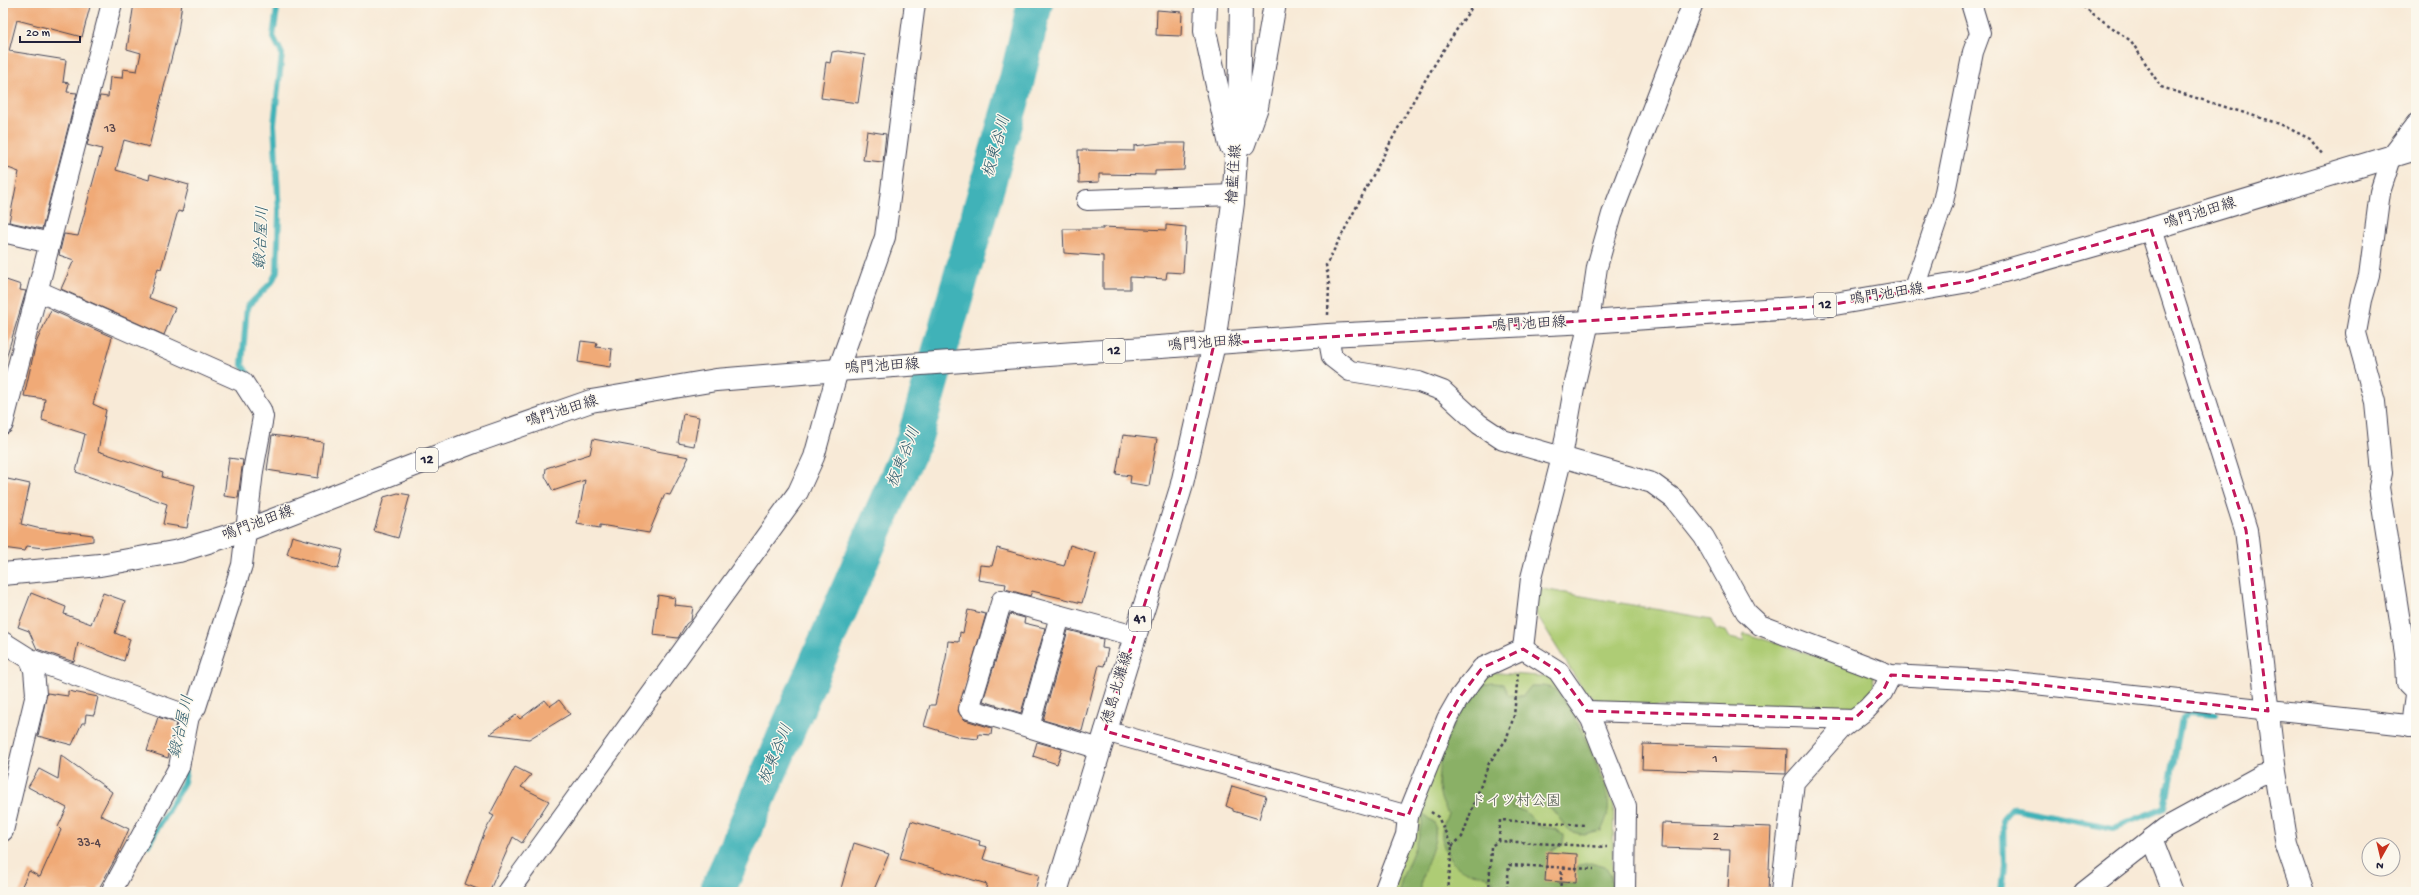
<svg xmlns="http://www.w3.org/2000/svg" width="2419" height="895" font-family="'Gochi Hand','Klee One',sans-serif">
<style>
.green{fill:#aecc74;stroke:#687758}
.forest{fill:#8ab066;stroke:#566950}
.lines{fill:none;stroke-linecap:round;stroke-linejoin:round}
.stream{stroke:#41b2b8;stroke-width:6}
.river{stroke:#41b2b8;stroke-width:36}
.building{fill:#f0aa77}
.street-casing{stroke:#424052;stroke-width:22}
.secondary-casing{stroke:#424052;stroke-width:24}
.primary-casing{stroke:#424052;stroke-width:24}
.path{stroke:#424052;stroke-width:2.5;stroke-dasharray:3 3;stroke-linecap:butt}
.street{stroke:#fff;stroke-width:20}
.secondary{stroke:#fff;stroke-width:22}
.primary{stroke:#fff;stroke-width:22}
.marked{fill:none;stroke:#c2185b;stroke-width:3;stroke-dasharray:8 5;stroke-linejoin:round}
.labels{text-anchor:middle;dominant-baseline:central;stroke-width:3;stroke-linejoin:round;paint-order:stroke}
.number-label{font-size:13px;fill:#56444a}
.shield{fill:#fbf7ec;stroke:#636270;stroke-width:1}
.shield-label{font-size:14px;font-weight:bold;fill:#22223b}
.street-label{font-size:15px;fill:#22223b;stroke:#fbf7ec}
.park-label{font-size:15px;fill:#4c554c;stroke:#fbf7ec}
.water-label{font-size:16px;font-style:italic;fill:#2e5c6d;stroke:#fbf7ec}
</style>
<rect width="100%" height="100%" fill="#fbf7ec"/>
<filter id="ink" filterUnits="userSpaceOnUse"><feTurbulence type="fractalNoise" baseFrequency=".025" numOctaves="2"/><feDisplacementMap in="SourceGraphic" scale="8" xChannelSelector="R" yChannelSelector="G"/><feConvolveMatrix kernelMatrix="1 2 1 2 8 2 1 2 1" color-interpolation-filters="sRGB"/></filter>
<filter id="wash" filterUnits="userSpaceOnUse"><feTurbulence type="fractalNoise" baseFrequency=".012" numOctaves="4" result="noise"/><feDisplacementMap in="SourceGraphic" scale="16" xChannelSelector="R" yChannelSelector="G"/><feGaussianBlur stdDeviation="0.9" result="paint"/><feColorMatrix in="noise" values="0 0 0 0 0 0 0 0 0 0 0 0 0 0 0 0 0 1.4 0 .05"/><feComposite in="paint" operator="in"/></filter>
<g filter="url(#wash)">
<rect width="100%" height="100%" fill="#f8ead7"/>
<!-- green -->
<g class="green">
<path d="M1537 588 1711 619 1716 629 1726 631 1730 638 1743 641 1744 633 1873 674 1875 693 1854 712 1603 705 1582 688 1536 614Z"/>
<path d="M1486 672 1550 677 1585 730 1614 805 1612 892H1392L1415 813 1443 739Z"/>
</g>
<!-- forest -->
<g class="forest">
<path d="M1493 683 1504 684 1508 695 1523 696 1531 686C1539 686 1549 685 1555 690 1571 702 1605 780 1608 801 1610 811 1605 823 1601 831L1584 835 1569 831 1551 808 1537 804 1524 796 1511 807 1526 812 1539 826 1555 829 1563 835V845L1552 849C1550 864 1549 875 1563 884L1571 883 1573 872 1579 865 1591 863 1605 867 1611 876V892H1470L1494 881C1485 874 1479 875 1468 872 1453 869 1440 847 1442 832 1442 826 1446 819 1448 814 1445 808 1441 801 1440 794 1432 754 1457 715 1480 685Z"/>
<path d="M1423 815 1434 822C1441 847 1419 867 1421 892H1399L1402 878 1418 840Z"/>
</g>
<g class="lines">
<!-- stream -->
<g class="stream">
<path d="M252 380 242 365 247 307 272 282 277 271 279 213 274 124 282 54 273 36 278 3"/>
<path d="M148 845 184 782 186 771"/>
<path d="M2001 892 2004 866 2003 818 2012 808 2114 828 2165 807 2182 719 2189 712 2216 714"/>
</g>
<!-- river -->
<path class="river" d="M717 892 915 437 1013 96 1035 3"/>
</g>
<g id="blocks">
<!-- building -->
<g class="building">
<path d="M3 3H91L82 37 17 20 9 51 66 60 63 82 69 83 67 92 77 93 42 229 9 222 19 172 3 166Z"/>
<path d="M134 3H182L178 32 149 147 124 140 116 170 149 180 150 174 189 185 182 212 178 211 161 269 158 268 149 298 175 308 164 335 61 289 74 260 59 255 63 238 64 234 78 236 102 149 87 145 100 96 108 97 110 77 122 78 123 69 137 71 141 53 127 49Z"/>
<path d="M1157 10 1182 12 1181 36 1156 35Z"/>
<path d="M838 51 865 55 858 103 821 98 826 62 830 63 832 52Z"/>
<path d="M867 131 886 134 883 162 863 160Z"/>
<path d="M1161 143H1186L1184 170 1155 171V175L1099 174V182L1079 183 1078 150 1134 151V146Z"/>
<path d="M1166 225 1186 227 1183 273 1167 272 1166 279 1130 277V289H1103V256L1064 253 1063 229H1103V227L1166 230Z"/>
<path d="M3 279 21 285 20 290 26 291 6 358 3 357Z"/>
<path d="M51 310 112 337 93 404 106 410 98 451 163 473 162 477 195 485 187 528 163 524 167 504 76 472 85 434 42 420 45 399 24 396 36 343Z"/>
<path d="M581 341 597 343 596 347 612 349 610 367 578 362Z"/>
<path d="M683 414 699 417 694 446 678 443Z"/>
<path d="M272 435 323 442 318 478 267 470Z"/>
<path d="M1123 435 1157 439 1149 486 1130 483 1131 476 1116 474Z"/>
<path d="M593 439 689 457 670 495 665 494 649 533 600 525V528L577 524 585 480 553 491 545 476 546 468 590 454Z"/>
<path d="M229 458 243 460 238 498 224 496Z"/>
<path d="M3 478 30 484 21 524 37 528 93 535V541L43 548 27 546 25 551 3 548Z"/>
<path d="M398 493 410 495 398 538 374 531 384 497Z"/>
<path d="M292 536 343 550 338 569 287 554Z"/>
<path d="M1070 545 1096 553 1082 603 1032 591 1030 596 1005 589 1006 584 978 580 980 565 992 566 997 548 1064 566Z"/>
<path d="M31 593 66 607 64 614 91 624 103 593 125 601 115 633 130 639 124 661 78 643 74 662 37 649 29 631 18 627Z"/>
<path d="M658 595 675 598 674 605 693 607 691 620 686 624 678 638 653 635Z"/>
<path d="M968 610 986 614 958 711 965 720 992 728 991 735 979 734 978 739 960 737 924 726 930 705H935L946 658 948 641 959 642 960 632 963 633Z"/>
<path d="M1010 614 1025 618 1024 623 1045 628 1021 713 983 701Z"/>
<path d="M1068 630 1103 639 1102 648 1108 649 1104 666 1099 665 1082 731 1043 720Z"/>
<path d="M68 691 98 697 94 715 86 714 85 723H82L72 745 38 736 47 693 68 696Z"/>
<path d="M545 700 550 706 559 700 570 714 529 739 490 734 516 715 520 719Z"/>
<path d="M158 717 176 723 168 758 147 751Z"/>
<path d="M1037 742 1062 749 1057 764 1033 756Z"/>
<path d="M1643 744 1787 749 1786 774 1642 769Z"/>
<path d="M61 755 112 792 100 815 129 829 118 854 97 892H19L29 871 40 877 61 830 58 827 67 808 28 787 39 769 58 779Z"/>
<path d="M515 767 531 775 521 787 549 801 522 843 513 837 489 892H485L465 884 485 831 494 816 490 814Z"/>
<path d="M1232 786 1266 796 1259 819 1233 811V809L1226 806Z"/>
<path d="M911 821 980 841 979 845 987 847 983 859 1039 875 1035 892H985L987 884 900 859Z"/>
<path d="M1662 823 1771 827 1768 892 1728 890 1730 850 1661 848Z"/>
<path d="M854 843 889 854 873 892H840Z"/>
<path d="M1547 852 1577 854 1576 883 1545 881Z"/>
</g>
</g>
</g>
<g filter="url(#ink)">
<use href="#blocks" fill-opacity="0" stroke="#424052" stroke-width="1"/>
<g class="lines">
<defs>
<g id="street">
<path d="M1087 200 1233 195"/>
<path d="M3 232 50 243"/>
<path d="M1913 291 1943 202 1973 52 1980 33 1971 3"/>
<path d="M1328 335 1332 357 1350 371 1419 382 1443 391 1479 424 1503 440 1652 483 1674 499 1704 537 1746 612 1760 625 1891 675 2006 681 2416 726"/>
<path d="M3 424 112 3"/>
<path d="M3 642 30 659 34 670 36 694 3 831"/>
<path d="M1523 649 1531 578 1562 457 1575 383 1589 322 1597 267 1612 214 1693 3"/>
<path d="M30 659 189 716 196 707 242 565 253 471 263 417 261 410 243 382 38 291"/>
<path d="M2415 691 2407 683 2406 660 2379 487 2382 473 2375 402 2356 333 2362 300 2369 276 2380 192 2392 155 2416 124"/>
<path d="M1587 711 1854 719"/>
<path d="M2411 726 2416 688"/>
<path d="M1029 727 1060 616"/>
<path d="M1105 731 1408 816"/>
<path d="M1100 749 969 709 1002 600 1135 636"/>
<path d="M2152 838 2173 892"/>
<path d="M111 892 179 767 189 716"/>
<path d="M508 892 798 492 814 457 838 370 885 237 915 3"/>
<path d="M1384 892 1406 835 1408 816 1412 805 1447 719 1459 698 1482 668 1523 649 1558 671 1591 719 1626 807 1625 892"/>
<path d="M1781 892 1794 782 1841 729 1867 709 1882 693 1891 675"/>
<path d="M2084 892 2165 828 2260 776 2275 772"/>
</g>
<g id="secondary">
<path d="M1206 3 1205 31 1230 145"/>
<path d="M1244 144 1257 107 1275 3"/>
<path d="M2151 229 2246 530 2275 772 2287 845 2303 892"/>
<path d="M1214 344 1233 203 1239 114 1241 3"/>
</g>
<g id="primary">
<path d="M3 574 100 565 179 551 247 530 474 442 591 401 716 380 838 370 1328 335 1589 322 1823 306 1969 281 2151 229 2416 149"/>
<path d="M1056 892 1181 488 1214 344"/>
</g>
</defs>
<!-- street casing -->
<use href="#street" class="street-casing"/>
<!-- secondary casing -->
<use href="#secondary" class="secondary-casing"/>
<!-- primary casing -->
<use href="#primary" class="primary-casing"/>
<!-- path -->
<g class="path">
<path d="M2078 3 2131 41 2161 87 2280 124 2310 139 2323 155"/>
<path d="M1328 315 1329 284 1326 265C1373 177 1417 84 1475 3"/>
<path d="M1431 812 1438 817 1452 846 1448 892"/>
<path d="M1499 841 1500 820 1584 825"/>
<path d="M1452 846 1462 837 1489 763 1506 740 1514 716 1518 673"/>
<path d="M1507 889 1509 865 1594 869"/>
<path d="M1489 891 1504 892"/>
<path d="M1489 892 1491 846 1499 841 1607 847"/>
<path d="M1560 892 1562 868"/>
</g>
<!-- street -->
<use href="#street" class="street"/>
<!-- secondary -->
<use href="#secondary" class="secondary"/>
<!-- primary -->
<use href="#primary" class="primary"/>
</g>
</g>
<!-- marked area -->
<path class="marked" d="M2151 229 2246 530 2268 711 2006 681 1891 675 1882 693 1854 719 1587 711 1558 671 1523 649 1482 668 1459 698 1447 719 1408 816 1105 731 1181 488 1214 344 1823 306 1969 281Z"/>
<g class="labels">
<!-- number labels -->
<g class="number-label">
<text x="110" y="129">13</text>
<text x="1715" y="759">1</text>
<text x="1716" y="837">2</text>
<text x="89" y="843">33-4</text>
</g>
<!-- shield labels -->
<g class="shield">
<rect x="1814" y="293" width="22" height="24" rx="3"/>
<rect x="1103" y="339" width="22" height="24" rx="3"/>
<rect x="416" y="448" width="22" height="24" rx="3"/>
<rect x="1129" y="607" width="22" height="24" rx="3"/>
</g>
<g class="shield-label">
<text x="1825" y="305">12</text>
<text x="1114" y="351">12</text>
<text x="427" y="460">12</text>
<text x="1140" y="619">41</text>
</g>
<!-- street labels -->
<g class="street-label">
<text transform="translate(1235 174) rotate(-86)">檜藍住線</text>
<text transform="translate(2200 214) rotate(-17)">鳴門池田線</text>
<text transform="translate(1887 295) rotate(-9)">鳴門池田線</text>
<text transform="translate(1529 325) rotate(-3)">鳴門池田線</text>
<text transform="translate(1205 344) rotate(-4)">鳴門池田線</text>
<text transform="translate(882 367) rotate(-3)">鳴門池田線</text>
<text transform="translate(562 412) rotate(-17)">鳴門池田線</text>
<text transform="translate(258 524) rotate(-20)">鳴門池田線</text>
<text transform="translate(1118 688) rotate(-73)">徳島北灘線</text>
</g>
<!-- park labels -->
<g class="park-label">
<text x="1516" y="802">ドイツ村公園</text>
</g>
<!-- water labels -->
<g class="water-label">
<text transform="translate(998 147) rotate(-74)">板東谷川</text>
<text transform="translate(263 238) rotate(-87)">鍛冶屋川</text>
<text transform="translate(905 458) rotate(-68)">板東谷川</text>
<text transform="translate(183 727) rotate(-77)">鍛冶屋川</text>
<text transform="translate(777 755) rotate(-67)">板東谷川</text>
</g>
</g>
<!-- margin -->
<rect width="2419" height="895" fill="none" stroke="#fbf7ec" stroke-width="16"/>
<!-- north arrow -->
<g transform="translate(2381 857) rotate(188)"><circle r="19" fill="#fbf7ec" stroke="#a4a2a5"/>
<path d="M0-3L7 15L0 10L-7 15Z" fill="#c8321e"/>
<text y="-6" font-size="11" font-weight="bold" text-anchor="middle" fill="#22223b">N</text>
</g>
<!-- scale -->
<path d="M20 36v6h60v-6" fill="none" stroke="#22223b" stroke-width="2"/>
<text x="26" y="36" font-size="12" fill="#22223b" stroke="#fbf7ec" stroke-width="3" paint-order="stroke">20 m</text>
</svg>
